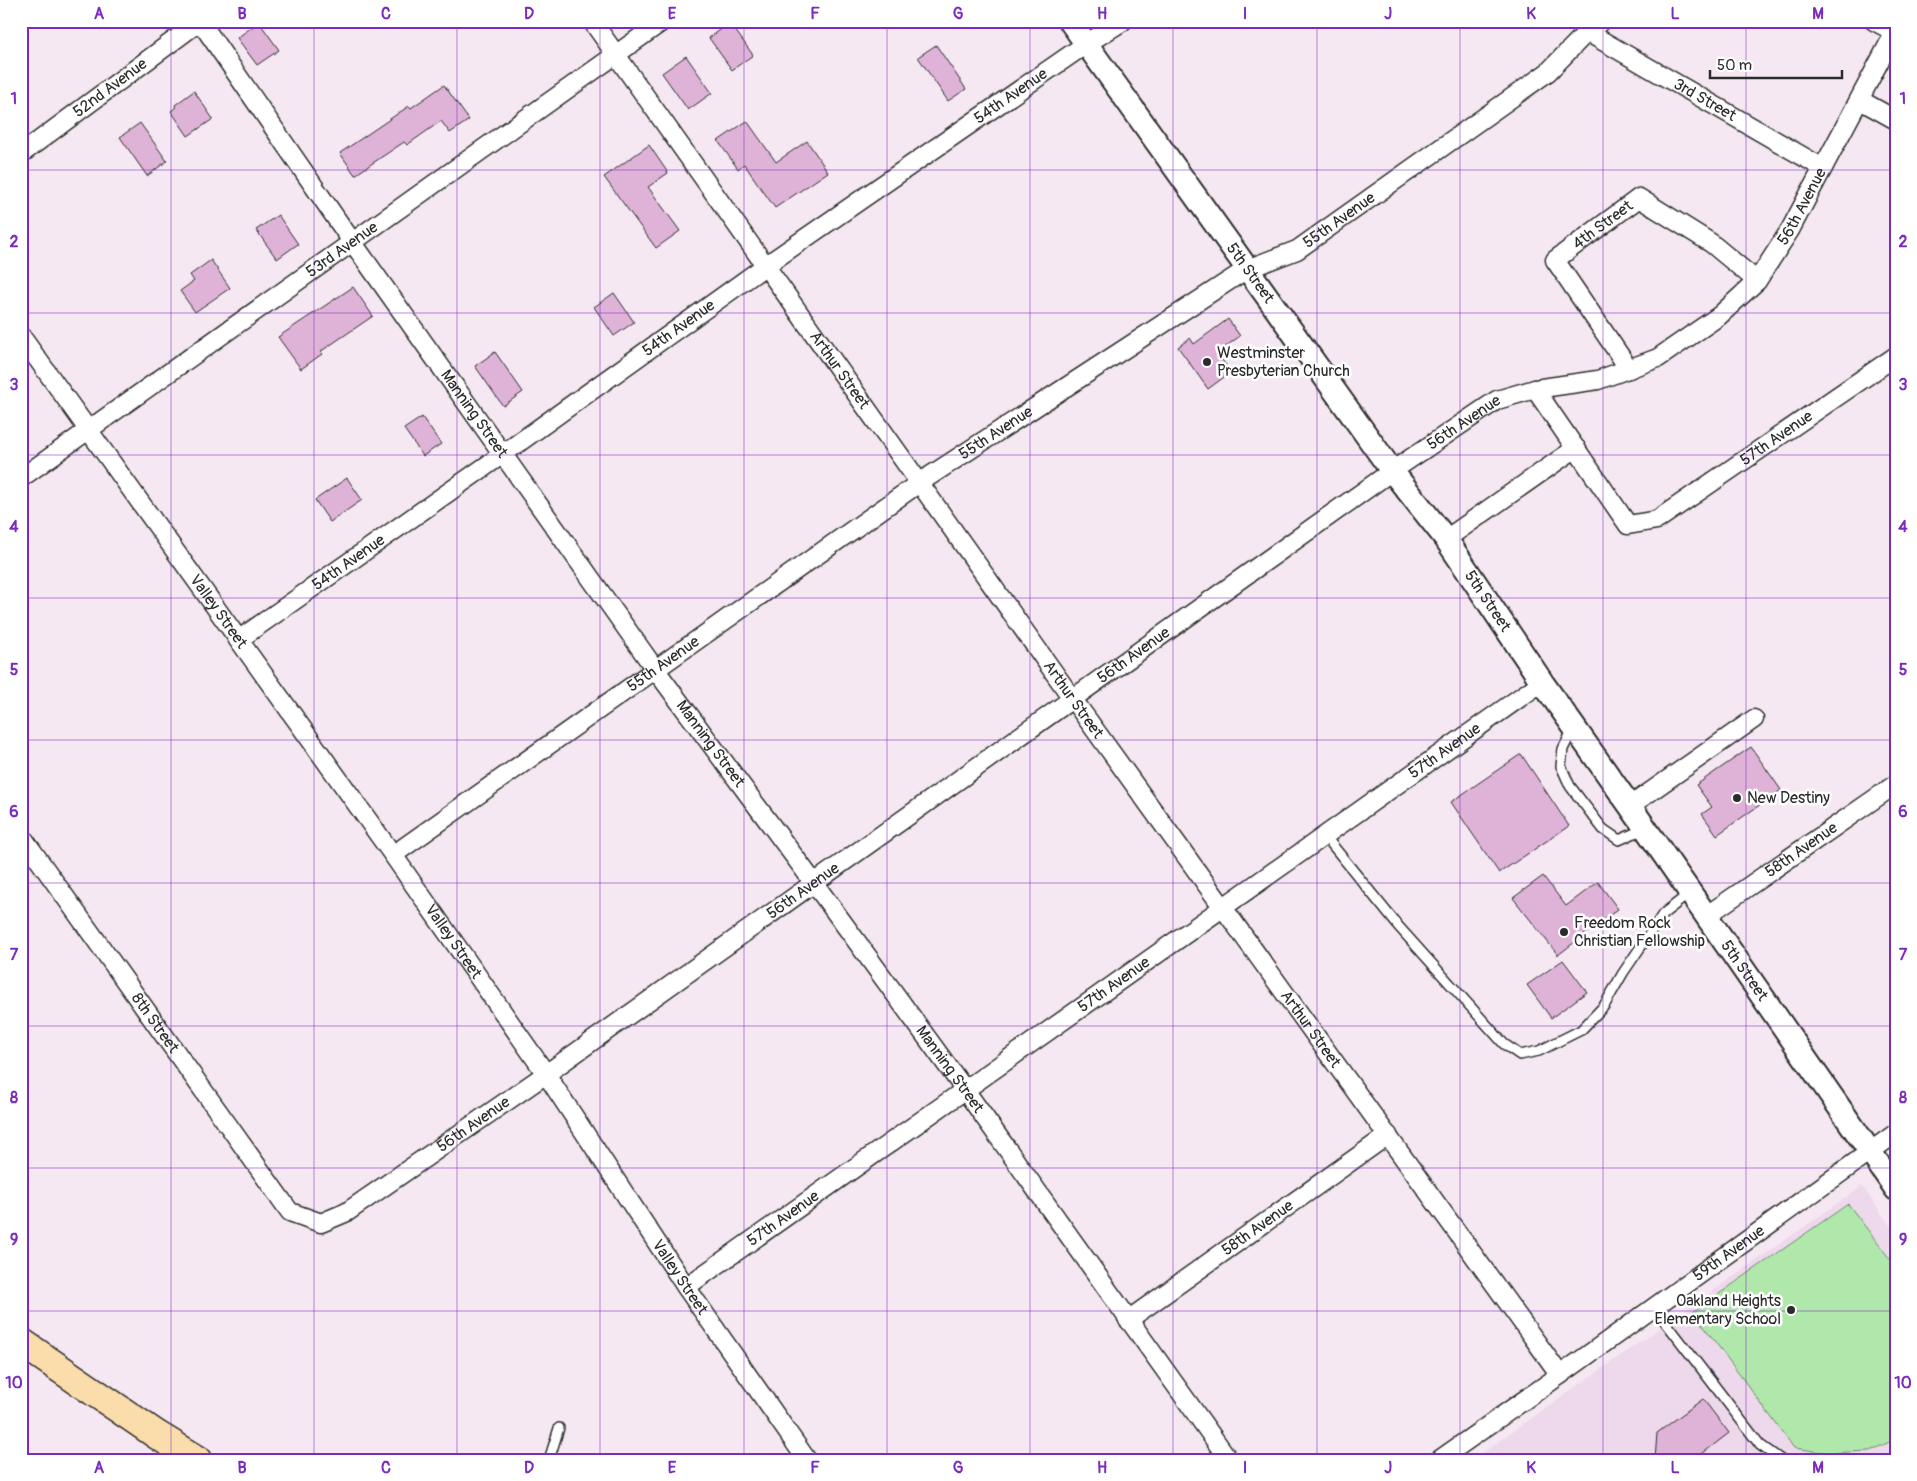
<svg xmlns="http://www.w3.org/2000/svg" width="1917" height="1481" font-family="Pangolin,sans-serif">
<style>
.built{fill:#eed8eb}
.green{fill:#b0e8ac;stroke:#6e8a6c}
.building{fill:#dfb3d8;stroke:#2b2b2b}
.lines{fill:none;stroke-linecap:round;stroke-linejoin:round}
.service-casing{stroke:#2b2b2b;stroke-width:12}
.minor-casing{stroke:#2b2b2b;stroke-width:21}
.tertiary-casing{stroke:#2b2b2b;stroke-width:26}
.primary-casing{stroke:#2b2b2b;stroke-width:31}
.service{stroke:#fff;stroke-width:9}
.minor{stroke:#fff;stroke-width:18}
.tertiary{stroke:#fff;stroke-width:22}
.primary{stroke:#fbddab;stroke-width:28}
.grid{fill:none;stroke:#7b2cbf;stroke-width:1;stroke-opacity:0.55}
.poi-dot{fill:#2b2b2b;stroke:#fff;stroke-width:2}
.labels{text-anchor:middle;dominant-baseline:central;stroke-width:5;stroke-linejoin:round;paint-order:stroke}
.street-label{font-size:16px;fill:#2b2b2b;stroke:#fff}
.poi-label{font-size:16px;fill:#2b2b2b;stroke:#fff;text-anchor:start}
.neatline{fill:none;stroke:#7b2cbf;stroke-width:2}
.grid-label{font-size:16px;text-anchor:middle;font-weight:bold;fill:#7b2cbf}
</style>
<rect width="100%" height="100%" fill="#f5e8f3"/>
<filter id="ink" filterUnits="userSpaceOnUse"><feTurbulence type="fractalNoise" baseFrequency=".02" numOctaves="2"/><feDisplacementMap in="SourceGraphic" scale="10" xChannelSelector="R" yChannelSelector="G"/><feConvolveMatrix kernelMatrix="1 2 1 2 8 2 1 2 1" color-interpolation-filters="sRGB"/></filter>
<g filter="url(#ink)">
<!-- built -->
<path class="built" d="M1862 1186 1896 1234V1460H1472Z"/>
<!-- green -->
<path class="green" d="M1848 1204 1896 1267V1439L1870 1451 1829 1453 1794 1448 1693 1312Z"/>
<!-- building -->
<g class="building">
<path d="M259 22 279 50 257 65 237 38Z"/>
<path d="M730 23 753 55 732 70 709 38Z"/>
<path d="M936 45 966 89 948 101 918 57Z"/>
<path d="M686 56 712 93 688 110 662 73Z"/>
<path d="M444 85 469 120 450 133 441 121 407 145 404 142 355 175 340 153 409 106 411 108Z"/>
<path d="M194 91 213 119 188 136 171 111 176 107 175 105Z"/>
<path d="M747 121 776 162 807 141 828 172 775 208 744 164 738 169 718 141Z"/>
<path d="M140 123 167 161 147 176 120 137Z"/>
<path d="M649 145 668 173 648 187 680 231 656 248 604 177Z"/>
<path d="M278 215 298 244 277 259 256 230Z"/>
<path d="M211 260 230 288 195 312 180 291 194 281 190 275Z"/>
<path d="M353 287 373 316 320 352 322 354 301 369 278 337Z"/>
<path d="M614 293 634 322 614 336 594 307Z"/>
<path d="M1228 319 1240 336 1217 353 1231 372 1208 389 1178 347 1190 338 1194 344Z"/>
<path d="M495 352 523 392 503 406 475 366Z"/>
<path d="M422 417 441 444 423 456 404 429Z"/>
<path d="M347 478 362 500 330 522 315 500Z"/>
<path d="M1751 747 1781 790 1717 835 1702 814 1712 807 1696 785Z"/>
<path d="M1521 754 1569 826 1499 873 1451 802Z"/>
<path d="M1543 876 1566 906 1598 882 1618 909 1558 955 1513 898Z"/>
<path d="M1563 960 1587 992 1551 1018 1527 985Z"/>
<path d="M1703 1399 1729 1433 1694 1460H1655L1657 1433Z"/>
</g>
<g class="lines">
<defs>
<g id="service">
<path d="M1573 729 1563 749 1561 766 1570 786 1603 829 1619 840 1646 828"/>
<path d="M1325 836 1399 927 1504 1044 1520 1055 1539 1051 1581 1030 1604 1006 1623 973 1663 914 1690 893"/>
<path d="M1654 1307 1760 1445 1781 1460"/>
<path d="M549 1460 559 1428"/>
</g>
<g id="minor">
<path id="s1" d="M592 21 1072 698 1560 1375"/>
<path d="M1874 21 1895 32"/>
<path id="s2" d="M1587 32 1823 168"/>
<path d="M1860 100 1896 120"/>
<path id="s3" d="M21 154 200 21 353 243 655 669 814 883 965 1090 1229 1460"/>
<path id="s4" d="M21 336 393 855 546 1074 686 1287 807 1460"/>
<path id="s5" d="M1629 369 1555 260 1639 198 1711 243 1757 281"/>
<path id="s6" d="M1535 389 1628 525 1657 520 1896 356"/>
<path id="s7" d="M21 478 663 21"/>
<path d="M1446 539 1576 448"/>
<path id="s8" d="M238 640 503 454 765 266 1086 44 1123 21"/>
<path d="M1630 806 1754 719"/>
<path id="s9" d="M21 835 290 1212 321 1223 347 1212 546 1074 1392 471 1497 400 1535 389 1598 380 1658 358 1719 316 1757 281 1790 230 1896 30"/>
<path id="s10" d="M393 855 919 483 1247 269 1297 250 1548 72 1587 32 1602 21"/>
<path id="s11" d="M1706 916 1896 784"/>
<path id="s12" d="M686 1287 1542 682"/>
<path id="s13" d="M1128 1320 1388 1135"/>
<path id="s14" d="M1439 1460 1560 1375 1896 1133"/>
</g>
<g id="tertiary">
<path id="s15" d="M1070 21 1392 471 1446 539 1542 682 1630 806 1896 1189"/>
</g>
<path id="primary" d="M21 1342 157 1435 198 1460"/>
</defs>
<!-- service casing -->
<use href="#service" class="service-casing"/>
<!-- minor casing -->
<use href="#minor" class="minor-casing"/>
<!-- tertiary casing -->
<use href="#tertiary" class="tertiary-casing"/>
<!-- primary casing -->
<use href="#primary" class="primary-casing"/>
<!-- service -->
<use href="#service" class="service"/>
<!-- minor -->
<use href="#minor" class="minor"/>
<!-- tertiary -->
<use href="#tertiary" class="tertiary"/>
<!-- primary -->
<use href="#primary" class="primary"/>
</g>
</g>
<!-- grid -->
<path class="grid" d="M171 21V1460M314 21V1460M457 21V1460M600 21V1460M744 21V1460M887 21V1460M1030 21V1460M1173 21V1460M1317 21V1460M1460 21V1460M1603 21V1460M1746 21V1460M21 170H1896M21 313H1896M21 455H1896M21 598H1896M21 740H1896M21 883H1896M21 1026H1896M21 1168H1896M21 1311H1896"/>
<!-- markers -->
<g class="poi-dot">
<circle cx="1207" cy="362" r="5"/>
<circle cx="1737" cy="798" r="5"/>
<circle cx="1564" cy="932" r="5"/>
<circle cx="1791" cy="1310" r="5"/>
</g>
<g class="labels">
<!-- street labels -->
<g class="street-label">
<text stroke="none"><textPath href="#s3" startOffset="111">52nd Avenue</textPath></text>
<text stroke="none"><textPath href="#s8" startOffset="945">54th Avenue</textPath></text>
<text stroke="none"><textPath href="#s2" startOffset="136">3rd Street</textPath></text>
<text stroke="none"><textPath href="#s9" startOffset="2312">56th Avenue</textPath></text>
<text stroke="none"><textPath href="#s10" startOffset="1141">55th Avenue</textPath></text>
<text stroke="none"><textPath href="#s5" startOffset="191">4th Street</textPath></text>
<text stroke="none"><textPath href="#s7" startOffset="394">53rd Avenue</textPath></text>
<text stroke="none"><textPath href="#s15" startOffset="310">5th Street</textPath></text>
<text stroke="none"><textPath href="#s8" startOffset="540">54th Avenue</textPath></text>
<text stroke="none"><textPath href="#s1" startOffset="428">Arthur Street</textPath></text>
<text stroke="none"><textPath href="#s3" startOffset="702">Manning Street</textPath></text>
<text stroke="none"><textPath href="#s9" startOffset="1892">56th Avenue</textPath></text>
<text stroke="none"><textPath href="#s10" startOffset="736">55th Avenue</textPath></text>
<text stroke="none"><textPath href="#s6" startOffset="339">57th Avenue</textPath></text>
<text stroke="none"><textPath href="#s8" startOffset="135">54th Avenue</textPath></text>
<text stroke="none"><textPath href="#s15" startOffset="715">5th Street</textPath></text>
<text stroke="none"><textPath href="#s4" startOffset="339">Valley Street</textPath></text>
<text stroke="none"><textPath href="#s9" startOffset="1488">56th Avenue</textPath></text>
<text stroke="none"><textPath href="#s10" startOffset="331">55th Avenue</textPath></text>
<text stroke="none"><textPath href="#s1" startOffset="832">Arthur Street</textPath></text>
<text stroke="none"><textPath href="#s3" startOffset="1108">Manning Street</textPath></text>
<text stroke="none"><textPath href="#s12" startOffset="929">57th Avenue</textPath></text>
<text stroke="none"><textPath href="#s11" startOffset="116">58th Avenue</textPath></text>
<text stroke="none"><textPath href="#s9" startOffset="1082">56th Avenue</textPath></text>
<text stroke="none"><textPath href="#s4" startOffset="744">Valley Street</textPath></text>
<text stroke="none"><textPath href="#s15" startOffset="1165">5th Street</textPath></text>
<text stroke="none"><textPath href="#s12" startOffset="524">57th Avenue</textPath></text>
<text stroke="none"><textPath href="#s9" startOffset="231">8th Street</textPath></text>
<text stroke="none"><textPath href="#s1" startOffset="1238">Arthur Street</textPath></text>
<text stroke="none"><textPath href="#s3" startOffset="1512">Manning Street</textPath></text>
<text stroke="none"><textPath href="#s9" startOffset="678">56th Avenue</textPath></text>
<text stroke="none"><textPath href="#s12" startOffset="119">57th Avenue</textPath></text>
<text stroke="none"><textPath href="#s13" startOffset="159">58th Avenue</textPath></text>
<text stroke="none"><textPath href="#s14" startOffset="356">59th Avenue</textPath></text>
<text stroke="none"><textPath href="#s4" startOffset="1149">Valley Street</textPath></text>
</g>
<!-- poi labels -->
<g class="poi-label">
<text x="1217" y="353">Westminster<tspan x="1217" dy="18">Presbyterian Church</tspan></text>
<text x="1747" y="798">New Destiny</text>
<text x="1574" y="923">Freedom Rock<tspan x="1574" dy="18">Christian Fellowship</tspan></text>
<text x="1781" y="1301" text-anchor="end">Oakland Heights<tspan x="1781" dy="18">Elementary School</tspan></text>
</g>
</g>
<!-- margin -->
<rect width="1917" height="1481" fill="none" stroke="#fff" stroke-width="55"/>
<!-- scale -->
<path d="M1710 70v8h132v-8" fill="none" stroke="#2b2b2b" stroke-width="2.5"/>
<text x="1717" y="70" font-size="15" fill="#2b2b2b" stroke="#ffffff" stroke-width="4" paint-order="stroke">50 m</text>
<rect x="28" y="28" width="1862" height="1426" class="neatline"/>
<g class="grid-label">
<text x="99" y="19">A</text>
<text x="242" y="19">B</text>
<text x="386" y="19">C</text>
<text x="529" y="19">D</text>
<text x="672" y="19">E</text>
<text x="815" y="19">F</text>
<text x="958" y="19">G</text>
<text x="1102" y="19">H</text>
<text x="1245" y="19">I</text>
<text x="1388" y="19">J</text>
<text x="1531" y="19">K</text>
<text x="1675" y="19">L</text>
<text x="1818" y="19">M</text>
<text x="14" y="104">1</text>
<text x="1903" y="104">1</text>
<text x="14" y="247">2</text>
<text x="1903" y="247">2</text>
<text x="14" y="390">3</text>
<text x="1903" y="390">3</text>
<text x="14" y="532">4</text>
<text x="1903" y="532">4</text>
<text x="14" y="675">5</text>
<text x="1903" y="675">5</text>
<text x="14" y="817">6</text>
<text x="1903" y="817">6</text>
<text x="14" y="960">7</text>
<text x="1903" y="960">7</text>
<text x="14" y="1103">8</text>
<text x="1903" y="1103">8</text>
<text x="14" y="1245">9</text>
<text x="1903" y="1245">9</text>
<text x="14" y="1388">10</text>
<text x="1903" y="1388">10</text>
<text x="99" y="1473">A</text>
<text x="242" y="1473">B</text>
<text x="386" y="1473">C</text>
<text x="529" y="1473">D</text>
<text x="672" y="1473">E</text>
<text x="815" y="1473">F</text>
<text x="958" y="1473">G</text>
<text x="1102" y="1473">H</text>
<text x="1245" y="1473">I</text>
<text x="1388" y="1473">J</text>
<text x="1531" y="1473">K</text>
<text x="1675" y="1473">L</text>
<text x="1818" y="1473">M</text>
</g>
</svg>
